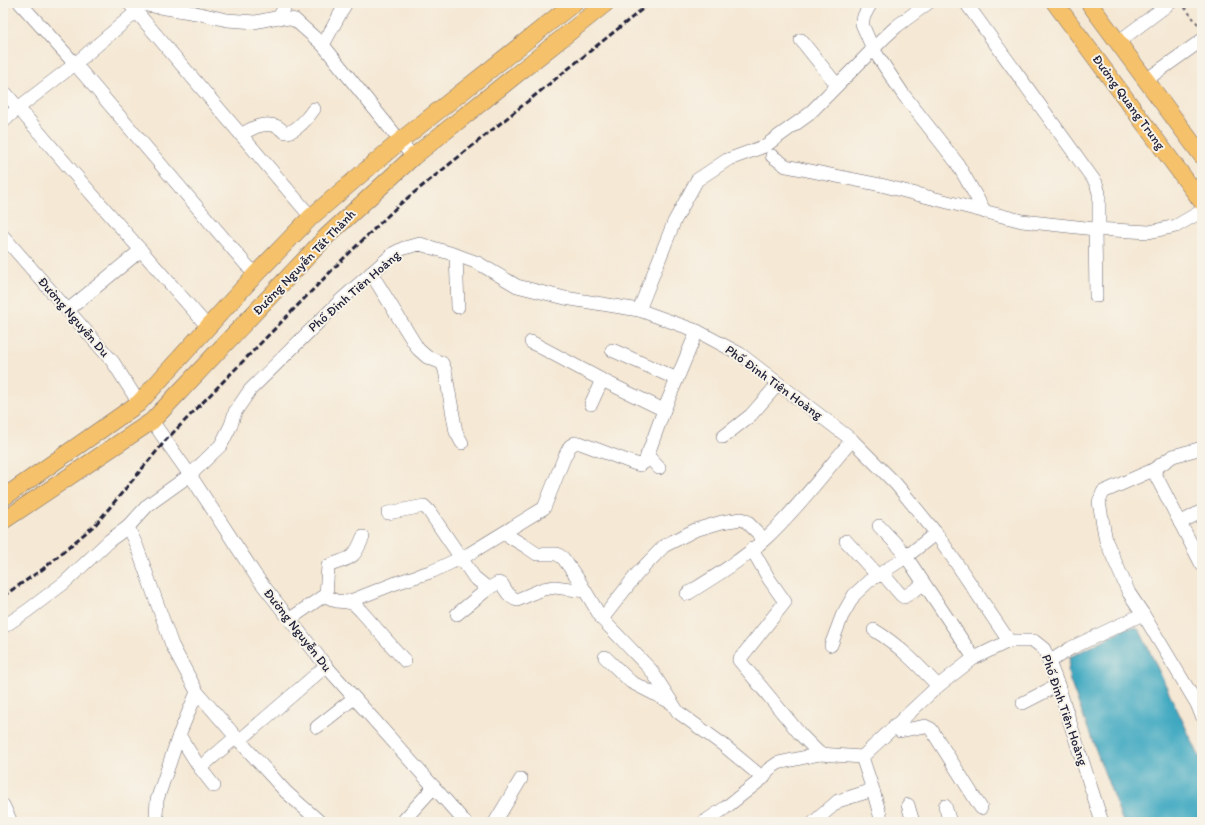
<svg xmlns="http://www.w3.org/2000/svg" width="1205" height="825" font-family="Itim,sans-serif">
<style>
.water{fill:#41a9c1;stroke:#32667e}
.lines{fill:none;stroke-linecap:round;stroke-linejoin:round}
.minor-casing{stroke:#6c6771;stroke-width:14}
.major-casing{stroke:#6c6771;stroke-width:18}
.path{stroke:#6c6771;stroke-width:2;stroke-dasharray:3 3;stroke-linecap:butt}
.minor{stroke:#fff;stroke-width:13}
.major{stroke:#f5c16b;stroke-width:17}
.rail{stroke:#22223b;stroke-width:3;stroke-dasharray:6 3;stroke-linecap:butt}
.labels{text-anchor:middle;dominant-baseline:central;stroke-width:4;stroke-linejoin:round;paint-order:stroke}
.street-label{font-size:13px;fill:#22223b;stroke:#f7f3e8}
</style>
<rect width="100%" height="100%" fill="#f7f3e8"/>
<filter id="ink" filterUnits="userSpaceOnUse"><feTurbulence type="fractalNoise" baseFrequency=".025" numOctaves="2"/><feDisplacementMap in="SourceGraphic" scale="8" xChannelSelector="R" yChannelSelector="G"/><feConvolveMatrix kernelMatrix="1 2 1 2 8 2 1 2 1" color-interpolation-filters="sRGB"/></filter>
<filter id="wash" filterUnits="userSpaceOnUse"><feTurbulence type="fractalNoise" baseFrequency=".012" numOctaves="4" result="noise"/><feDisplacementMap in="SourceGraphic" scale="16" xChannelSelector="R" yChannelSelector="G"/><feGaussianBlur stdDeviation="0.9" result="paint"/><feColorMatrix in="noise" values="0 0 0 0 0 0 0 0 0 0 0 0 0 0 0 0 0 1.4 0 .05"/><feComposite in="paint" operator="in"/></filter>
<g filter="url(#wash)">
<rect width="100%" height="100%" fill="#f5e8d4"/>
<!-- water -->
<path class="water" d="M1132 627 1136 628 1140 631 1202 762V822H1123L1070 681 1068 671 1070 657 1127 628Z"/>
</g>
<g filter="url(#ink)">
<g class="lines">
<defs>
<g id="minor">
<path d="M20 3 75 64 255 275"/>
<path d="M129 3 311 217"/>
<path d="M135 3 196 13 227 20 255 22 279 17 295 20 323 45 413 157"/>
<path d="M871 3 864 16 862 24 873 49 903 94 957 163 985 212"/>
<path d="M966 3 1096 183 1099 193V229"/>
<path d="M279 17 287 3"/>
<path d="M801 40 837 85"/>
<path d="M1118 42 1170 3"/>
<path d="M323 45 346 3"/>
<path d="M1146 80 1202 40"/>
<path d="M3 90 83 184 208 327"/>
<path d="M3 122 18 108 75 64 136 12"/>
<path d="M241 135C252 128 262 122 276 126 280 127 282 132 286 132 296 133 309 116 314 109"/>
<path d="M772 156 786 166 881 185 1022 221 1095 229 1149 232 1176 226 1202 211"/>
<path d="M1095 229 1096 296"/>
<path d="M3 236 113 362 139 403"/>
<path d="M456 255 458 307"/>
<path d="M371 273 418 349 427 357 442 363 445 370 456 432 462 443"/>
<path d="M68 310 141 250"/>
<path d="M639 310 674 222 697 180 727 160 765 146 808 115 885 37 897 26 928 3"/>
<path d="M531 342 602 380 664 410"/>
<path d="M612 350 677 379"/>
<path d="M591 404 602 380"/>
<path d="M152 421 190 475 256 576 326 666 465 822"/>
<path d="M723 437 751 415 778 384"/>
<path d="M1202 448 1173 456 1153 470 1103 492 1099 502 1106 541 1129 593 1143 614 1197 704 1202 716"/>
<path d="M647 455 659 468"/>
<path d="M1153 470 1202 565"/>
<path d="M388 513 424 506 429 511 474 577 485 586 489 588 498 583 502 584C506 591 509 597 517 600L543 589 555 587 585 591"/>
<path d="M1180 523 1202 511"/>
<path d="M879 526 901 549 974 658"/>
<path d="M128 527 137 547 172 645 197 692 236 737 286 792 320 822"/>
<path d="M510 537 525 546 537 554H557L563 558 578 579 602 619 651 670 678 712 722 744 763 778"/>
<path d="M846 541 878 576"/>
<path d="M752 549 769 579 785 602 739 660 800 734 820 754"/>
<path d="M882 573 901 595 904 597 924 584"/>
<path d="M687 594C714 577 742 560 765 539 797 509 824 473 852 440"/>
<path d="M326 596 328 566C350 557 353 562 363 537"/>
<path d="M348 602 396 583 433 571 469 554 544 508 564 458 570 446 575 443H580L633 463 640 465 645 462 664 410 697 331"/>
<path d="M457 614 489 588"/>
<path d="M290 619 322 597 326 596 336 601 348 602 354 604 361 611 405 661"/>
<path d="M602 619 637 574 664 546 695 530 722 522 741 519 746 521 764 539"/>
<path d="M3 627 27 611 64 583 110 540 128 527 148 505 190 475 221 445 231 425 235 412 250 390 342 299 394 253 404 248 420 244 456 255 478 263 517 286 565 298 639 310 697 331 740 354 852 440 896 484 936 533 1009 641H1034L1044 649 1058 685 1102 822"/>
<path d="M874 630C899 645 918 665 938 686"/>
<path d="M831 645 842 616 854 595 869 581 906 557 936 533"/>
<path d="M605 657 631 682 672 703"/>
<path d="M1049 662 1071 648 1143 614"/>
<path d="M1023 703 1058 685"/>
<path d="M895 725 900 731 925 726 931 729 981 808"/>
<path d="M317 727 354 698"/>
<path d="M179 735 200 768 214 786"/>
<path d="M239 741 326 666"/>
<path d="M862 757 873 790 882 822"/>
<path d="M200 768 236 737"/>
<path d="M3 805 11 822"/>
<path d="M908 805 913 822"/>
<path d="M945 806 950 822"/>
<path d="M404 820 434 787"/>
<path d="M161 822 158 820 156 816 157 800 179 735 197 692"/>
<path d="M495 822 521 779"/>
<path d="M704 822 725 808 763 778 768 770 778 763 820 754 862 757 938 686 974 658 1009 641"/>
<path d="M814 822 838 801 873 790"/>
</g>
<g id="major">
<path d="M1055 3 1202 202"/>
<path d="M1089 3 1202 156"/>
<path d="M3 498 139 403 255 275 311 217 400 141 574 3"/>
<path d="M3 521 152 421 327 236 413 157 606 3"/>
</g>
</defs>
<!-- minor casing -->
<use href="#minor" class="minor-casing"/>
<!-- major casing -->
<use href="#major" class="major-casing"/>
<!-- path -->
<path class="path" d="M1181 3 1201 28"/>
<!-- minor -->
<use href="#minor" class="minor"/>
<!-- major -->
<use href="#major" class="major"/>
<!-- rail -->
<path class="rail" d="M3 596 43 569 96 524 166 440 342 260 400 204 650 3"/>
</g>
</g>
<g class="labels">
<!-- street labels -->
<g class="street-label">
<text transform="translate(1129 102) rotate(54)">Đường Quang Trung</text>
<text transform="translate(304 262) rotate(-46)">Đường Nguyễn Tất Thành</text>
<text transform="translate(354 291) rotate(-41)">Phố Đinh Tiên Hoàng</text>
<text transform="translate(74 317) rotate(49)">Đường Nguyễn Du</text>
<text transform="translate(774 382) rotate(36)">Phố Đinh Tiên Hoàng</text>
<text transform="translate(298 630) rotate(52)">Đường Nguyễn Du</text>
<text transform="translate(1065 710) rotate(71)">Phố Đinh Tiên Hoàng</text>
</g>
</g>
<!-- margin -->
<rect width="1205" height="825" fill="none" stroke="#f7f3e8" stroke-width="16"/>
</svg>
